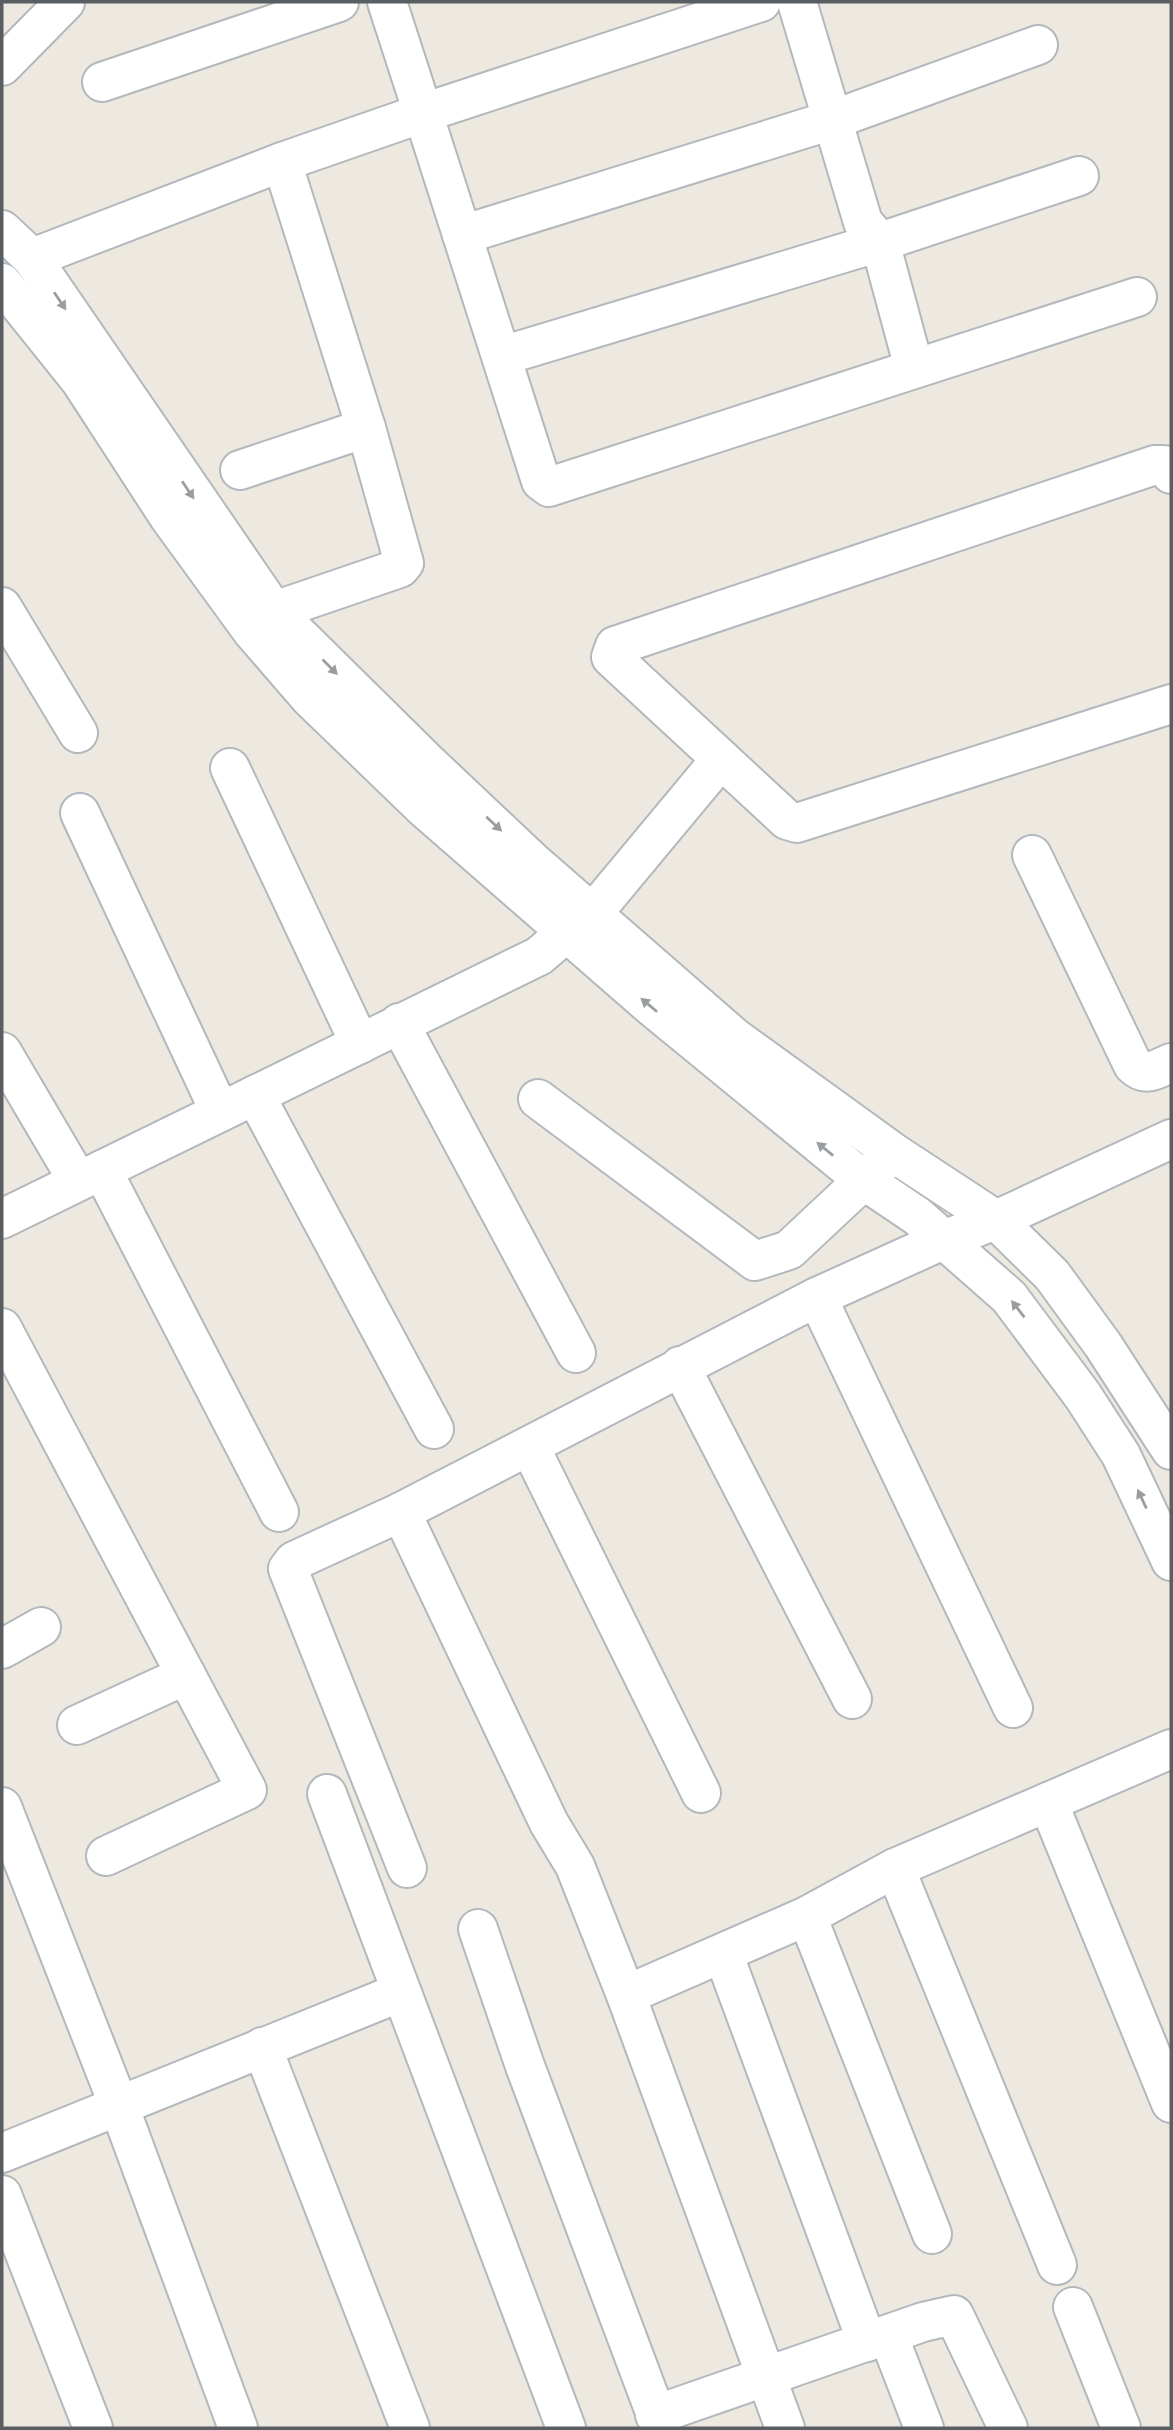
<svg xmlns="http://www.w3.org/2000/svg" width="1173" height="2430" font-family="Jost,sans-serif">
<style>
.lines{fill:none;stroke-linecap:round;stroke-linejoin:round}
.minor-casing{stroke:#b3b8bc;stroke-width:42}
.minor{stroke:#fff;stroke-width:38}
.oneway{fill:#9b9ea1}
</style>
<rect width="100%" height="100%" fill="#ede9e0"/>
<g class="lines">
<defs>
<g id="minor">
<path d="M387 2 423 113 761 2"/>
<path d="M797 2 863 222 880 242 914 368"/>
<path d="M2 66 65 2"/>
<path d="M102 82 339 2"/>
<path d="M2 230 32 258 274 611 427 762 532 861 735 1038 894 1153 996 1220 1052 1275 1103 1345 1171 1450"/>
<path d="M462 235 832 120 1038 45"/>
<path d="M32 258 282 162 423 113 541 481 549 487 1137 297"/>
<path d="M2 283 80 380 169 517 252 631 310 698 425 809 651 1006 862 1179 917 1216 1009 1297 1083 1396 1121 1455 1171 1561"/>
<path d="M502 356 880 242 1079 176"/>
<path d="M240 470 366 428 282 162"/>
<path d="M1171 474 1164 465H1155L615 646 611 657 787 820 797 823 1171 704"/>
<path d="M2 607 78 733"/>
<path d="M274 611 400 568 404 563 366 428"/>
<path d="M230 768 360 1044"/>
<path d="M80 813 220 1112"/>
<path d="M1032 855 1133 1065C1146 1078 1156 1069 1171 1063"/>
<path d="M593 913 721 759"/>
<path d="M399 1023 576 1353"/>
<path d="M2 1052 78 1181"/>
<path d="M255 1095 434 1429"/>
<path d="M538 1099 755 1261 789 1250 882 1163"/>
<path d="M102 1170 279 1512"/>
<path d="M2 1219 539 956 566 933"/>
<path d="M817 1297 1013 1708"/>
<path d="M2 1328 247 1790 106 1856"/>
<path d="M680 1366 852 1699"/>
<path d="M530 1447 701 1793"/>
<path d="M401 1512 549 1823 575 1866 626 1995 785 2428"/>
<path d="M2 1649 41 1627"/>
<path d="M77 1725 186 1675"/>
<path d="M327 1794 566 2428"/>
<path d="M1048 1802 1171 2103"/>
<path d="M2 1807 119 2106 238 2428"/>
<path d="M407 1868 288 1569 294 1561 401 1512 817 1297 943 1240 996 1220 1171 1139"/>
<path d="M895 1868 1057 2265"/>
<path d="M807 1916 932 2234"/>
<path d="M478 1929 525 2066 661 2428"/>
<path d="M723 1953 867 2342"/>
<path d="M626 1995 807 1916 895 1868 1171 1749"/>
<path d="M262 2047 410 2428"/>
<path d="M2 2153 401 1992"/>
<path d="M2 2195 93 2428"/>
<path d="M1073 2307 1121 2428"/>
<path d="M888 2335 924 2428"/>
<path d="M655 2415 923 2322 954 2315 1008 2428"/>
</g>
</defs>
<!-- minor casing -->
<use href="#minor" class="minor-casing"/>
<!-- minor -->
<use href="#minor" class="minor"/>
</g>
<!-- one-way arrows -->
<defs><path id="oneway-solid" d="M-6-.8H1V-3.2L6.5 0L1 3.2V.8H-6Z" transform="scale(1.75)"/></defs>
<g class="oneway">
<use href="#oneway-solid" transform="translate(60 301) rotate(56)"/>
<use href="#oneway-solid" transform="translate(188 490) rotate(56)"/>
<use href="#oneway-solid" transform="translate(330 667) rotate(45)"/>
<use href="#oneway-solid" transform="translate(494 824) rotate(43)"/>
<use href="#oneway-solid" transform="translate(649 1005) rotate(-140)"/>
<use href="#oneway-solid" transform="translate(825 1149) rotate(-141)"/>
<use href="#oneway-solid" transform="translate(1018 1309) rotate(-128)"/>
<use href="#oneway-solid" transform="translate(1142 1499) rotate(-115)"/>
</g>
<!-- border -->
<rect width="1173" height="2430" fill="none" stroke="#595e62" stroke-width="7"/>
</svg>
